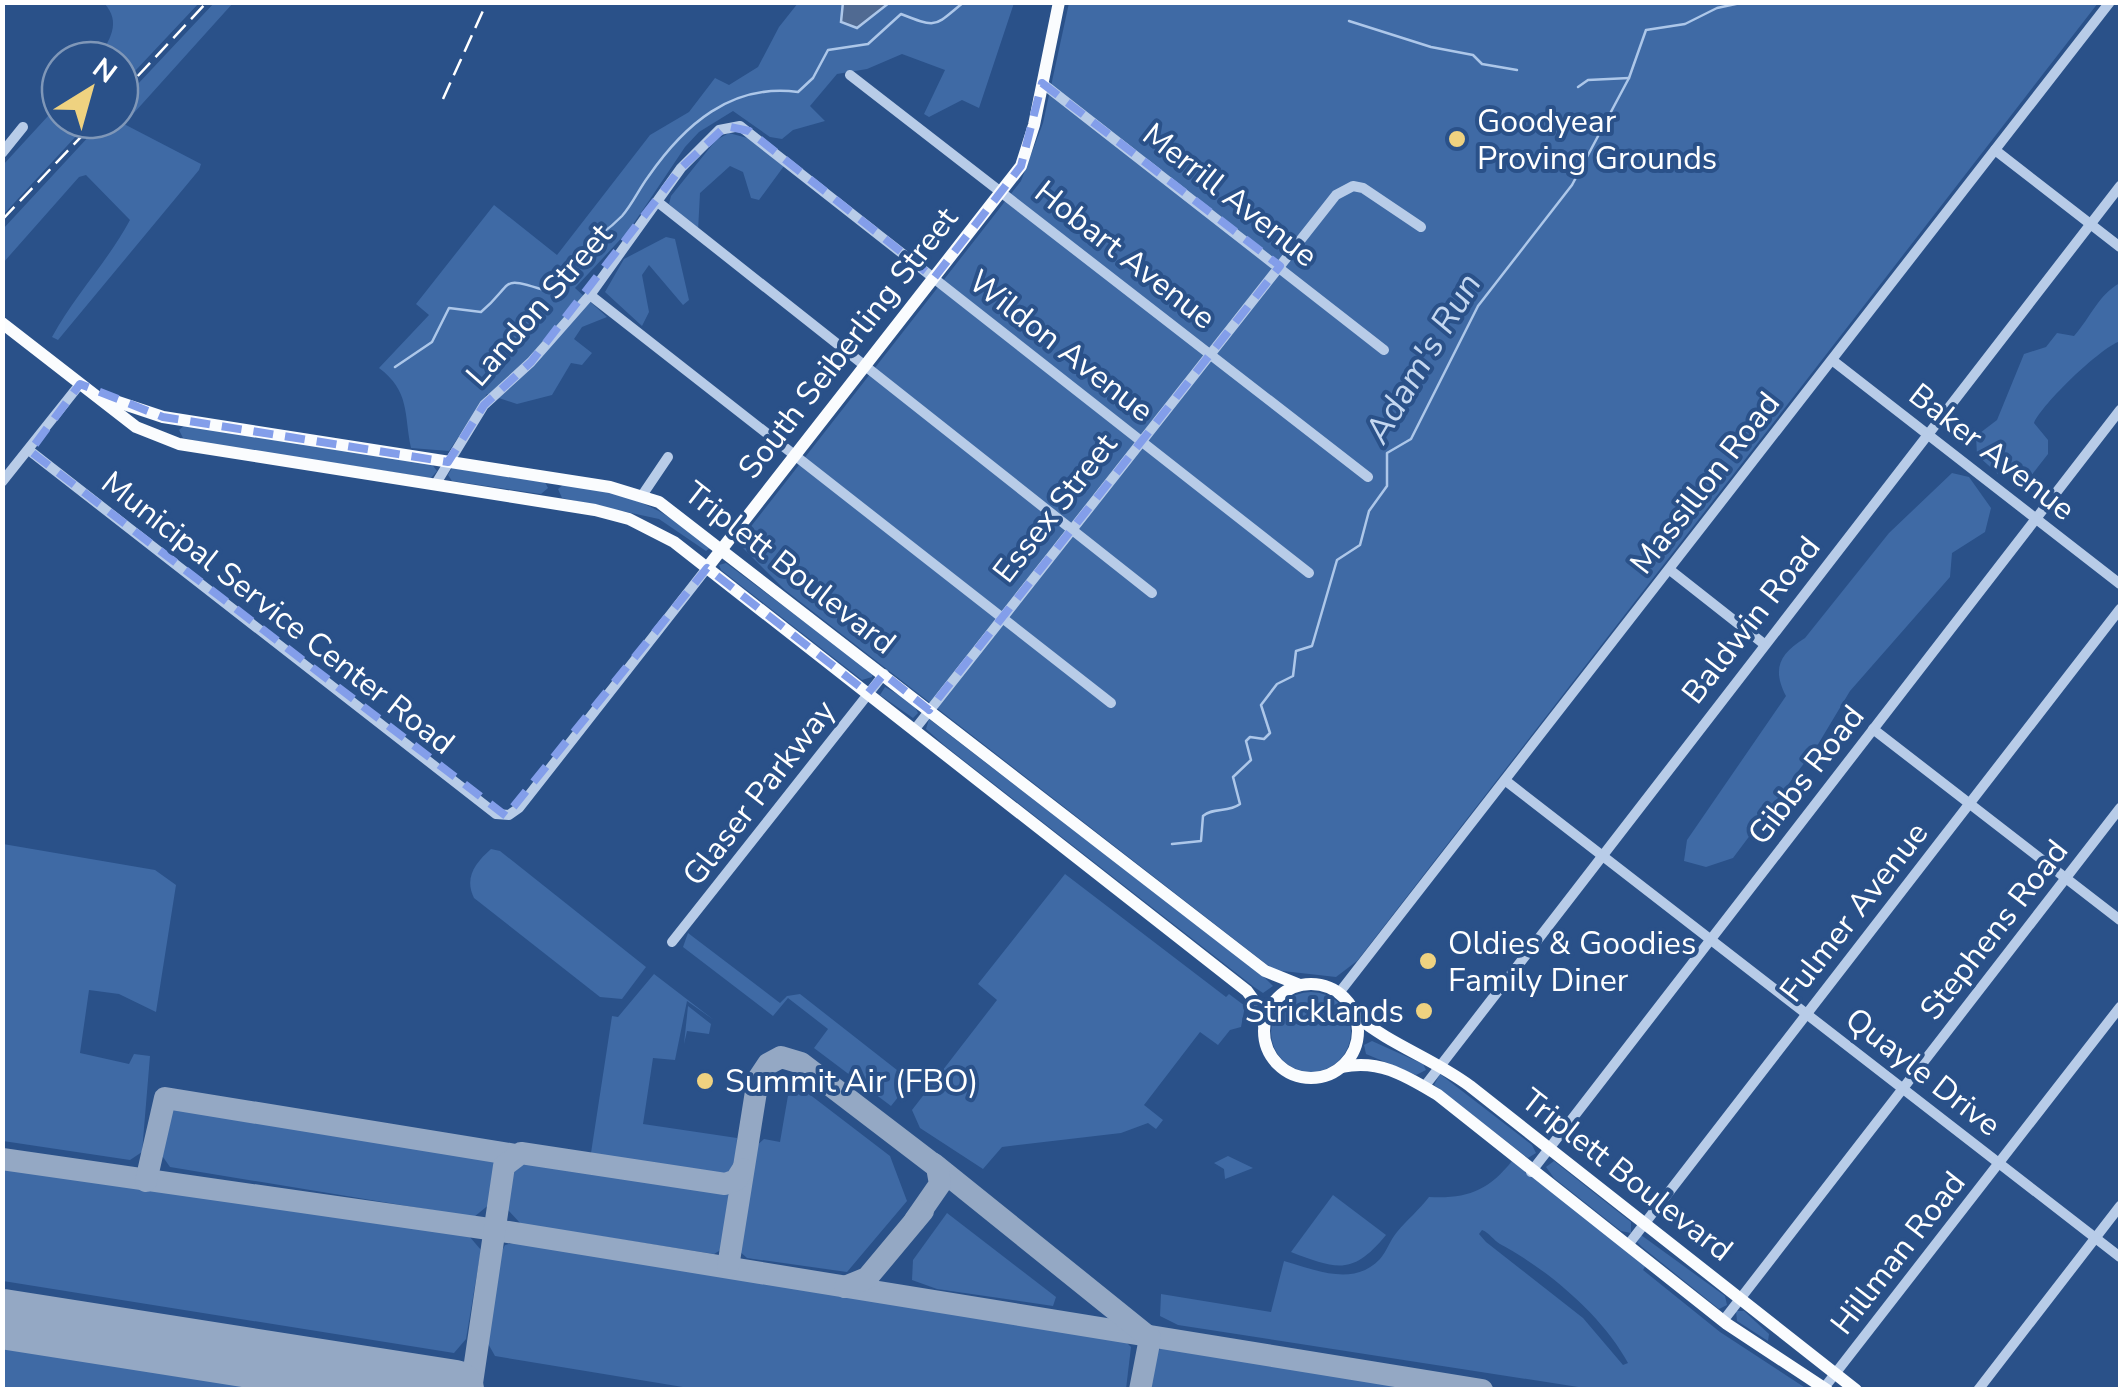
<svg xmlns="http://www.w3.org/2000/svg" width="2123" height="1392" font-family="'Nunito Sans',sans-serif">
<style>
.green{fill:#3f6aa5;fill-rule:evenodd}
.water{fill:#506a92;stroke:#adc7e9;stroke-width:2.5}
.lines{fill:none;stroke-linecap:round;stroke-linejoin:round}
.stream{stroke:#adc7e9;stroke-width:2.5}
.taxiway{stroke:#94a8c4;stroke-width:22}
.runway{stroke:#94a8c4;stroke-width:60}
.minor{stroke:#b8cce8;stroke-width:10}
.major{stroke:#fafcfe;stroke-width:12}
.rail{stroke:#fff;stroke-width:2.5;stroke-dasharray:18 8;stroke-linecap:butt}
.marked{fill:none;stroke:#839eea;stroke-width:8;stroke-dasharray:20 12;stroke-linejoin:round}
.poi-dot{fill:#efd280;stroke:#2a5189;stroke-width:4}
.labels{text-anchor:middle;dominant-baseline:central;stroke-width:8;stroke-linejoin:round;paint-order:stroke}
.poi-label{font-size:32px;fill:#fff;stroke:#2a5189;text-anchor:start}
.street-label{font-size:32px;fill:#fff;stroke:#2a5189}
.water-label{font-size:35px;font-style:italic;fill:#c4d7f0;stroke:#2a5189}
</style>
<rect width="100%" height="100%" fill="#2a5189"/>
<!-- green -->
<g class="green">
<path d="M215 2 233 3 124 124 201 164 199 170 58 340 52 337C75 295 108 261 130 220L86 175 79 177 3 263V229L104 120H120V103Z"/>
<path d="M104 3H199L120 87V60H96C110 41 122 22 104 3Z"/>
<path d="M798 3H1014L979 108 962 100 929 117 924 114 945 70 902 54 867 69 837 74 810 106 825 121 793 130 782 139 770 137 733 111 699 132 685 147 630 229 575 288 607 317 582 327 574 339 592 353 582 365 571 363 552 395 517 404 487 394 449 451 411 448C404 414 410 391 379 368L429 315 416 304 494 205 557 255 650 135 689 112 715 78 729 85 758 67 779 27Z"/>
<path d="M1069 3H2098L1357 961 1336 977 1274 970 785 590 738 543 1021 181 1043 123Z"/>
<path d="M60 103V120H91L3 215V165Z"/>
<path d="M729 133 751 139 784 166 759 200 751 198 743 172 730 166 700 193 698 231 669 204 671 196 716 140Z"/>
<path d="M666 237 675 239 689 300 683 305 649 265 642 275 649 312 642 326 605 292 624 259Z"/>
<path d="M2120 283V341C2099 349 2043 403 2034 423L2048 440V454L2030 477 1998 474 1977 455 1976 436 1997 420 2024 354 2046 347 2057 333 2074 336C2091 317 2098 295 2120 283Z"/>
<path d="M185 425 431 463 437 471 431 478 216 445 183 438 179 430Z"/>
<path d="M452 468 545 482 548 488 541 494 452 481 448 475Z"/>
<path d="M1952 473 1969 477 1991 508 1985 532 1952 553 1950 577 1850 691 1817 746 1733 858 1706 867 1684 861 1687 840 1786 696C1772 669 1779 654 1805 638L1889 533Z"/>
<path d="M564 484C637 496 653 503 711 547L706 551 659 519 562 498 558 489Z"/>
<path d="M726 563 873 673 872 677 862 680 721 570 719 565Z"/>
<path d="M885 687 913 703 918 713 913 718 880 695Z"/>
<path d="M929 719 1265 978 1273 986 1263 993 1254 987 944 745 926 729Z"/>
<path d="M3 844 155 870 176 885 156 1012 119 994 89 990 80 1053 129 1064 134 1054 150 1056 142 1152 130 1160 3 1141Z"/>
<path d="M491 849 500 851 646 967 622 999 600 997 474 898C464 878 475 863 491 849Z"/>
<path d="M1065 874 1226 997 1229 994 1245 1006 1241 1027 1230 1030 1218 1045 1200 1032 1144 1105 1163 1120 1156 1129 1148 1123 1121 1133 1002 1147 983 1169 920 1128 912 1110 997 1000 978 984Z"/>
<path d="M688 933 780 1003 787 996 800 994 911 1081 891 1106 814 1048 828 1029 788 998 773 1016 683 947Z"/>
<path d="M654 974 714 1020 687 1001 675 1060 653 1058 643 1124 737 1138 735 1172 728 1178 598 1159 591 1153 612 1016 618 1017Z"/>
<circle cx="1311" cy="1032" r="40"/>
<path d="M688 1006 711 1024 709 1034 687 1031 684 1044Z"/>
<path d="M1372 1041 1423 1064 1426 1070 1416 1075 1366 1054 1364 1045Z"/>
<path d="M1440 1074 1532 1145 1536 1153 1528 1158 1434 1085Z"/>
<path d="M790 1084H796L890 1156 907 1201 847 1272 747 1258 738 1250 754 1148 764 1139 780 1142Z"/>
<path d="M186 1105 489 1154 498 1162 491 1203 474 1217 170 1167 158 1150 163 1113 172 1106Z"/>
<path d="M1228 1156 1253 1168 1225 1179 1224 1169 1214 1163Z"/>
<path d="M524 1158 726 1192 731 1198 724 1248 714 1254 521 1224 508 1210 514 1167Z"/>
<path d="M3 1161 469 1236 481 1250 466 1339 454 1353 3 1281Z"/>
<path d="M1512 1161 1646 1265 1643 1270 1720 1332 1807 1389H1591L1178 1325 1160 1316 1161 1294 1271 1312 1284 1261C1315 1270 1354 1287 1380 1259 1387 1251 1390 1240 1397 1232 1407 1220 1419 1210 1429 1197 1467 1199 1488 1191 1512 1161ZM1482 1230C1490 1233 1493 1240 1500 1244 1547 1269 1602 1315 1628 1363L1623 1365 1583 1318 1486 1242 1479 1234Z"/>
<path d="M1554 1161 1631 1222V1233L1621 1231 1554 1178 1546 1167Z"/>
<path d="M1333 1195 1386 1235C1353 1275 1338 1270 1291 1252Z"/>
<path d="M947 1213 1056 1297 1053 1306 937 1289 912 1280 913 1260Z"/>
<path d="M1641 1235 1725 1296 1727 1305 1719 1309 1642 1247 1637 1242Z"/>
<path d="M522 1241 1121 1337 1131 1347 1126 1389H695L495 1356 486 1340 499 1257 505 1245Z"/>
<path d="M1736 1311H1744L1769 1334 1768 1341 1737 1321Z"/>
<path d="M2 1344H3L296 1389H3Z"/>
<path d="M1164 1346H1173L1446 1389H1146L1153 1354Z"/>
</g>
<!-- water -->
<path class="water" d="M843 2H889V3L857 28 841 22Z"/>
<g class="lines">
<!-- stream -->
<g class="stream">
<path d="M1349 21 1431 47 1473 55 1482 64 1517 70"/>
<path d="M1578 87 1588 80 1629 78"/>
<path d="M395 367 432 342 449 308 481 312C516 283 496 274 550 292L573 280C588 231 593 246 622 216 632 205 639 189 648 177 684 125 731 83 798 92L813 78 828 50 868 44 901 14C939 29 934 26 964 2"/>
<path d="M1172 844 1201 841 1203 816C1213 807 1228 813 1240 804L1233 777 1251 760 1246 741 1250 737 1264 739 1270 733 1261 705 1277 684 1293 676 1296 651 1312 646 1337 560 1360 545 1369 511 1387 486V453L1411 439 1478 306 1572 185 1629 78 1646 30 1685 24 1717 8 1745 2"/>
</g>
<!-- taxiway -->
<g class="taxiway">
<path d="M2 1159 496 1230 1482 1390"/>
<path d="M934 1164 1150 1338 1140 1390"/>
<path d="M146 1181 165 1098 516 1155"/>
<path d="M728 1267 758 1079 768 1064 781 1057 801 1063 937 1167 940 1184 915 1220"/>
<path d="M845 1287 867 1278 923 1211"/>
<path d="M471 1390 504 1166 521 1153 725 1184 736 1180 743 1169"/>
</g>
<!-- runway -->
<path class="runway" d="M2 1319 454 1390"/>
<!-- minor -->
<g class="minor">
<path d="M850 75 1368 477"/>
<path d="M1042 83 1384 350"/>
<path d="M1995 150 2120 247"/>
<path d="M2 153 23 127"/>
<path d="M659 203 1152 593"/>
<path d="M590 295 1111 703"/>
<path d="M1832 360 2120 584"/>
<path d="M30 451 496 814 509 815 519 808 707 568"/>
<path d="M2 482 80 384"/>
<path d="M435 485 484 405 531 362 590 295 681 168 719 130 740 126 1309 573"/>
<path d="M643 494 668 457"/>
<path d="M1670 570 1764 644"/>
<path d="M915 729 1336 195 1353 186 1363 188 1421 227"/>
<path d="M1873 729 2120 920"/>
<path d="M1506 781 2120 1257"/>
<path d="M672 942 884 674"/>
<path d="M1339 993 2110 2"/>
<path d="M1424 1087 2120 186"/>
<path d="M1531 1172 2120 410"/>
<path d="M1628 1245 2120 609"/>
<path d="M1723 1321 2120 808"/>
<path d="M1824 1388 2120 1007"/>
<path d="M1978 1390 2120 1206"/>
</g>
<!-- major -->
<g class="major">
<path d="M2 323 136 427 179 444 595 510 629 519 674 542 1247 991 1258 1006 1264 1025"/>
<path d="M106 398 163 417 610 487 659 502 1265 971 1300 985"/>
<path d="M707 568 1021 166 1034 125 1059 2"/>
<circle cx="1311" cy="1031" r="47"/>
<path d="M1356 1016C1391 1045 1434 1059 1470 1086L1856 1390"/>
<path d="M1342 1067C1380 1059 1406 1076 1438 1095L1727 1324 1827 1390"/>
</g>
<!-- rail -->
<g class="rail">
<path d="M120 95 207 2"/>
<path d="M443 99 487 2"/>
<path d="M2 220 97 120"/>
</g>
</g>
<!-- marked area -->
<path class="marked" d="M1042 83 1280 266 929 710 884 674 868 693 707 568 506 816 30 451 80 384 163 417 448 462 484 405 531 362 681 168 726 126 749 131 934 278 1021 166Z"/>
<!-- markers -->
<g class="poi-dot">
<circle cx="1457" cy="139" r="10"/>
<circle cx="1428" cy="961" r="10"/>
<circle cx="1424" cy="1011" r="10"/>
<circle cx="705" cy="1081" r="10"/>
</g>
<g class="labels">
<!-- poi labels -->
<g class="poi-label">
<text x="1477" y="121">Goodyear<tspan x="1477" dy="37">Proving Grounds</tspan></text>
<text x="1448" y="943">Oldies &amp; Goodies<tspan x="1448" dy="37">Family Diner</tspan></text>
<text x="1404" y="1011" text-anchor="end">Stricklands</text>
<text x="725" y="1081">Summit Air (FBO)</text>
</g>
<!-- street labels -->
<g class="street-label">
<text transform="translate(1230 195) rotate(38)">Merrill Avenue</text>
<text transform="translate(1125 255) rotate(38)">Hobart Avenue</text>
<text transform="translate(539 305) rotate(-49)">Landon Street</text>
<text transform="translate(848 343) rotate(-52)">South Seiberling Street</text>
<text transform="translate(1061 346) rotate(38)">Wildon Avenue</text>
<text transform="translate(1992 452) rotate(38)">Baker Avenue</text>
<text transform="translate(1705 483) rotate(-52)">Massillon Road</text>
<text transform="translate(1055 508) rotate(-52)">Essex Street</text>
<text transform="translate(790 568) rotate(38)">Triplett Boulevard</text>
<text transform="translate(278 613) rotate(38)">Municipal Service Center Road</text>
<text transform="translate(1751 620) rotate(-52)">Baldwin Road</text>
<text transform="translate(1806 775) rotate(-52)">Gibbs Road</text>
<text transform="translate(759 793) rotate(-52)">Glaser Parkway</text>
<text transform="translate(1854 912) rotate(-52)">Fulmer Avenue</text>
<text transform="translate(1994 930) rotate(-52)">Stephens Road</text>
<text transform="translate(1923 1072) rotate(38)">Quayle Drive</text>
<text transform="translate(1627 1175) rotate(38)">Triplett Boulevard</text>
<text transform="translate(1898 1253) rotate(-52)">Hillman Road</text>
</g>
<!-- water labels -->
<g class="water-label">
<text transform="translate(1423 358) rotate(-59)">Adam's Run</text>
</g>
</g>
<!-- border -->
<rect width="2123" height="1392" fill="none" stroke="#ffffff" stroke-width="10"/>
<!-- north arrow -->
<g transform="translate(90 90) rotate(37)"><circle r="48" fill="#2a5189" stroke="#7f97b8" stroke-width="2.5"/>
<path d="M0-8L18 38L0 25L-18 38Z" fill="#efd280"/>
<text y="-15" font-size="28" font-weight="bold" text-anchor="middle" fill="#ffffff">N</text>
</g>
</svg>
